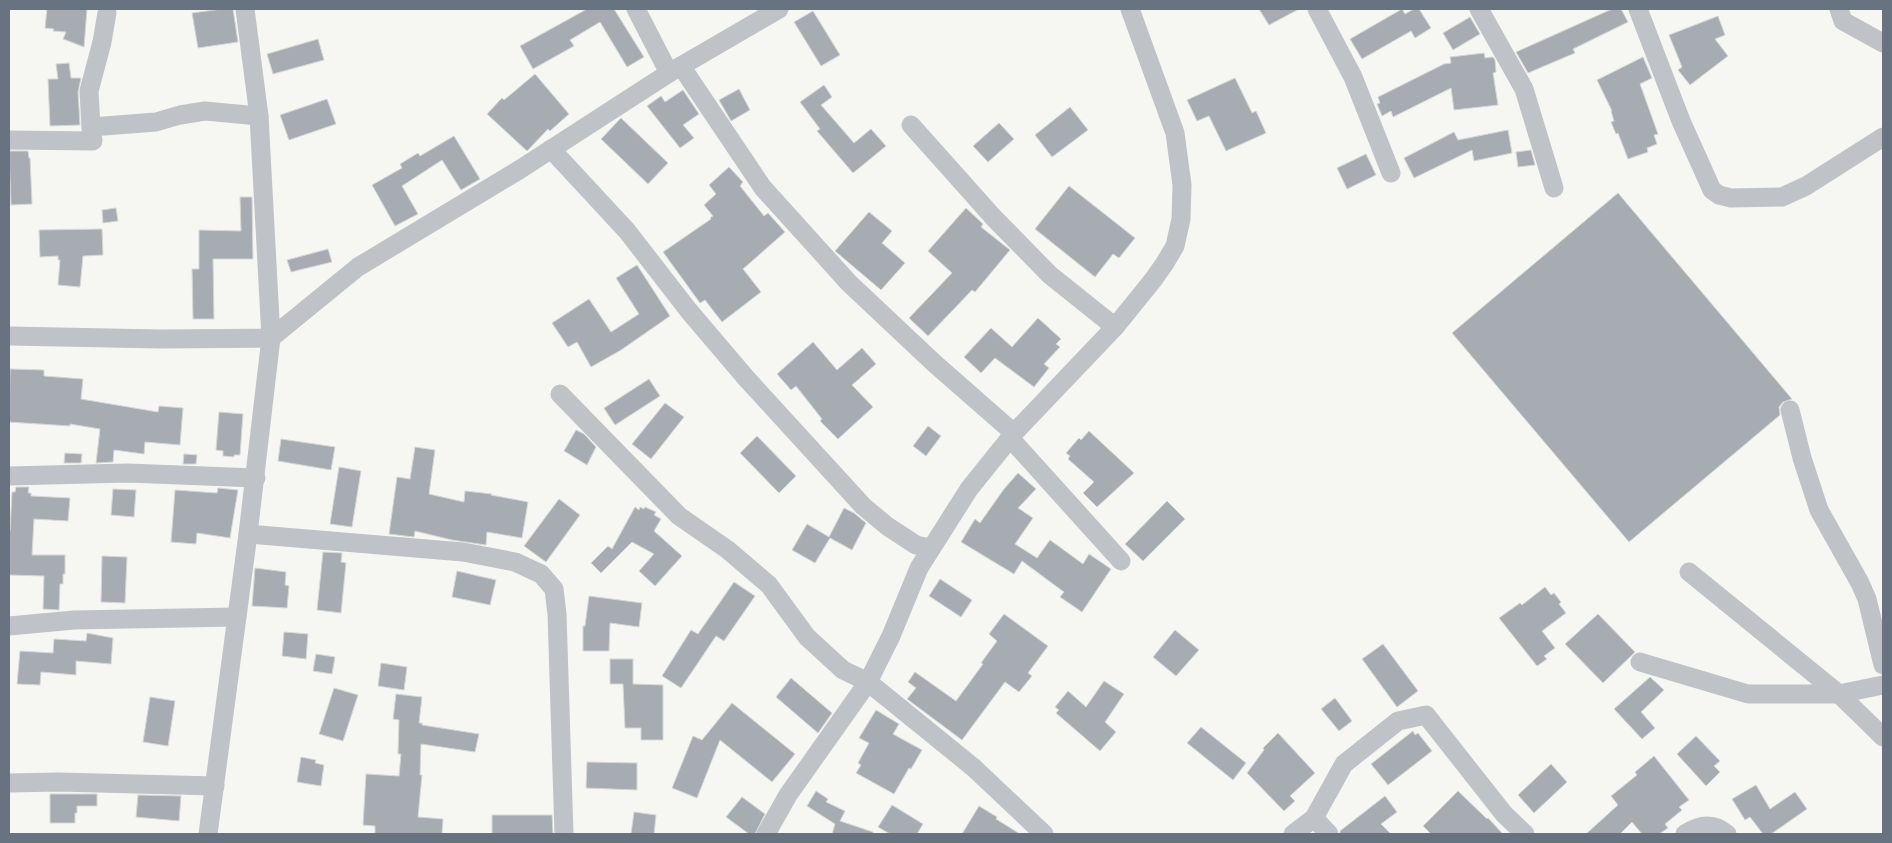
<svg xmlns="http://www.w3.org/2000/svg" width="1892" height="843" font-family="Montserrat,sans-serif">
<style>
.building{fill:#a6acb2;stroke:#d7d7d5}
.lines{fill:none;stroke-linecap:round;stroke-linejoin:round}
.minor{stroke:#bfc2c6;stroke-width:19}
</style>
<rect width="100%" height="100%" fill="#f6f6f3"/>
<!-- building -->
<g class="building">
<path d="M47 9H87L84 47 63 39 66 32 53 31 54 29 45 28Z"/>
<path d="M222 9H233L238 42 198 48 192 13Z"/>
<path d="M587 9H614L644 57 627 67 600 22 570 40 574 46 533 69 520 46Z"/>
<path d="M1259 9H1299L1269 25Z"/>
<path d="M1402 9 1405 14 1414 9H1419L1431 28 1415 38 1411 31 1362 59 1350 39Z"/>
<path d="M1612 9H1621L1628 22 1573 49 1575 53 1528 73 1516 52Z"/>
<path d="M813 11 840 55 821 66 794 22Z"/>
<path d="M1718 16 1725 35 1715 39 1728 56 1690 85 1678 70 1682 67 1669 35Z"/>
<path d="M1470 17 1480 34 1453 50 1443 33Z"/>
<path d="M318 39 324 60 273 74 267 54Z"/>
<path d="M1484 53 1485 58 1493 57 1495 60 1496 72 1493 73 1498 105 1454 110 1451 88 1393 117 1391 111 1382 116 1377 104 1380 103 1378 97 1444 64 1451 63 1450 57Z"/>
<path d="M1643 57 1652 78 1640 84 1658 134 1654 135 1657 144 1647 148 1648 152 1628 159 1618 133 1616 134 1611 122 1614 121 1611 111H1612L1597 80Z"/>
<path d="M69 63 71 78H81L78 92 80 125 50 126 48 79H58L56 64Z"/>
<path d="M535 74 569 114 550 131 548 129 527 151 487 114 502 98 504 100Z"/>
<path d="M1235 78 1252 113 1256 111 1266 133 1226 151 1209 116 1197 121 1187 100Z"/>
<path d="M824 85 832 97 821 105 854 143 871 129 886 146 853 173 817 131 820 129 800 102Z"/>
<path d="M739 89 750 110 731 121 719 100Z"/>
<path d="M683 90 699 114 683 125 694 138 680 148 647 106 661 96 665 102Z"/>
<path d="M327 99 336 124 289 140 280 115Z"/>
<path d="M1070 107 1088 130 1052 157 1035 135Z"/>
<path d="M621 118 668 163 648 184 601 139Z"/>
<path d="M999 123 1014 139 988 162 973 146Z"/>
<path d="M1508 130 1512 153 1474 161 1472 150 1414 178 1404 158 1454 132 1458 140Z"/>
<path d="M454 136 480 179 461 190 442 160 402 186 418 214 395 226 372 185 402 168 400 164 418 153 420 156Z"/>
<path d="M1531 150 1535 165 1518 167 1516 152Z"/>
<path d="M9 151H28L29 158H30L32 204 11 205Z"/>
<path d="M1366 154 1376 175 1347 189 1337 168Z"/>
<path d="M729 167 743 182 740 186 764 216 768 213 785 232 743 269 761 292 722 322 705 300 700 303 663 252 711 219 710 218 713 216 704 205 716 194 709 185Z"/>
<path d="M1069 186 1135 238 1119 258 1113 254 1095 277 1035 229Z"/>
<path d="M1618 193 1792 399 1783 402 1779 407 1780 415 1629 542 1452 333Z"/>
<path d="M240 197H252L253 259H213L214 319H193L192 269H199V230L241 231Z"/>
<path d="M116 208 118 221 103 223 102 210Z"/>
<path d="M966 208 983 224 981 227 1010 250 975 292 972 290 928 336 909 318 952 273 928 251Z"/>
<path d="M869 212 892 231 882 243 905 263 881 290 835 251Z"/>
<path d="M102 229 103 255 83 256 80 287 58 285 60 260H58V256L40 257 39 230Z"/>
<path d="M328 249 332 262 291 272 287 260Z"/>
<path d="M637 265 670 316 621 350 591 367 577 342 568 347 552 323 589 299 611 332 639 314 616 278Z"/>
<path d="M1038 318 1061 339 1056 344 1060 347 1044 364 1049 368 1034 387 995 358 981 373 964 357 991 328 1012 347Z"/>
<path d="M813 342 837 370 862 348 876 364 852 385 873 407 838 439 820 421 822 419 796 386 791 390 777 374Z"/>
<path d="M10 369 44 370V376L83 379 81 399 158 412 159 406 183 408 180 445 145 442 144 454 114 450 113 462 96 463 100 429 70 424V426L9 422Z"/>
<path d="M649 379 660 396 615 425 604 408Z"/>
<path d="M665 403 684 417 651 459 632 444Z"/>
<path d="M219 412 243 414 240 455H234V457L223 456V451L216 450Z"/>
<path d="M928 426 941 436 926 456 913 446Z"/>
<path d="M576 430 584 434 596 447 587 465 564 451Z"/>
<path d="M1089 431 1134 473 1097 507 1083 493 1094 482 1068 459 1070 456 1066 453 1079 438 1081 440Z"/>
<path d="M757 436 796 476 779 493 740 453Z"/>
<path d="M281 439 335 447 331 470 278 461Z"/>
<path d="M415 447 435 450 429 494 464 502 465 491 492 494 491 495 528 502 522 538 487 532 486 545 452 540 415 531 414 537 389 534 397 477 410 479Z"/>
<path d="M65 453 82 454 81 463H64Z"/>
<path d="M184 454 197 455 196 464H183Z"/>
<path d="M339 467 361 471 352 527 330 524Z"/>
<path d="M1018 473 1036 489 1018 508 1033 518 1015 544 1037 558 1050 540 1083 564 1089 554 1111 569 1082 612 1060 597 1064 592 1022 561 1014 574 961 542 975 519 980 523 1004 489Z"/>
<path d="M16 487H29L28 493H31V496L70 498 68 521 34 519 32 555H65V574H63V584H60L59 610 43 609 44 576 9 575V531H10L12 492H15Z"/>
<path d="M218 488 238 490 230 538 197 533 196 544 171 542 175 490 217 493Z"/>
<path d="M113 489 136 490 134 517 111 515Z"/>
<path d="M559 499 580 515 546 562 524 546Z"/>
<path d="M1167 501 1185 519 1143 561 1125 544Z"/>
<path d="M635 507 639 510 640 507 644 509 645 507 656 512 654 515 661 519 654 531 682 556 655 586 639 571 654 554 632 542 601 573 591 563 608 546 612 549Z"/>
<path d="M844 508 854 513 866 523 852 550 830 538 815 563 792 550 807 524 829 537Z"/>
<path d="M323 552 342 553 341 562 346 563 341 613 317 610Z"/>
<path d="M102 556 127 557 125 603 101 602Z"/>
<path d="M255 568 286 572 285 585 289 586 287 608 252 606Z"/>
<path d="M457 571 496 580 490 605 452 597Z"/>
<path d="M940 579 972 600 961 617 929 596Z"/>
<path d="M734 582 755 596 724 641 716 636 681 688 662 676 691 630 698 634Z"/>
<path d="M1545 587 1551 595 1554 593 1561 602 1559 604 1566 613 1542 631 1555 648 1544 656 1547 659 1537 666 1499 618 1520 603 1522 605Z"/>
<path d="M589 596 642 603 639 627 610 623 609 651H583V626H585Z"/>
<path d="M1004 614 1048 646 1028 673 1032 676 1019 692 1005 682 962 740 907 699 916 688 908 682 915 672 956 701 983 664 981 663 997 641 989 634Z"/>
<path d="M1598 614 1635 652 1603 683 1565 644Z"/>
<path d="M1175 630 1199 650 1176 676 1153 657Z"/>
<path d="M284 632 308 634 306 659 282 656Z"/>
<path d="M87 633 113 638 111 664 76 661V675L41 672 40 685 17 684 20 651 53 653 54 639 86 641Z"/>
<path d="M1383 644 1418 691 1397 707 1362 659Z"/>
<path d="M316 654 335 657 332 674 313 671Z"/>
<path d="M610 659H633V684L663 685V740H641V728H625L623 684H610Z"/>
<path d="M381 663 407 667 404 690 378 686Z"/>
<path d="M1650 677 1664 690 1641 712 1655 728 1642 739 1614 709Z"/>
<path d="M791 678 832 713 818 733 776 697Z"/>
<path d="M1104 681 1124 694 1105 722 1116 732 1100 751 1056 713 1059 710 1055 707 1068 691 1086 707Z"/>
<path d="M334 688 358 695 343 741 319 734Z"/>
<path d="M396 694 422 697 419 723H422V725L479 734 475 752 421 744 420 775H422L418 817 443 819 442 834H375V826L363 825 366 774 399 776 401 754H398L399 720 393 719Z"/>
<path d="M150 697 175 701 168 746 143 742Z"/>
<path d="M1335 698 1352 721 1339 731 1321 709Z"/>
<path d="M732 703 795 754 772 782 720 740 697 798 672 788 693 736 702 740Z"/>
<path d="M876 710 899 724 893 734 922 750 911 769 909 768 894 794 856 773 861 765 858 763 869 743 859 738Z"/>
<path d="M1201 727 1246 763 1233 780 1187 743Z"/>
<path d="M1413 731 1415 735 1418 733 1432 751 1388 785 1371 764Z"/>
<path d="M1278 733 1315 773 1290 796 1295 801 1284 811 1247 773 1264 750 1263 748Z"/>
<path d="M1696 736 1720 761 1714 766 1720 772 1706 786 1677 754Z"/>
<path d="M1654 756 1689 800 1679 807 1682 810 1665 824 1668 828 1659 834H1642L1632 822 1620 834H1586L1618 805 1611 796 1637 775 1635 772Z"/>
<path d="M301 757 316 760 315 763 324 765 321 786 297 782Z"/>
<path d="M587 762 637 763V790L586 788Z"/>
<path d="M1551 764 1567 782 1534 813 1518 795Z"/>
<path d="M1756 785 1770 809 1795 792 1807 809 1771 834H1763L1750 817 1745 820 1732 799Z"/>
<path d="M816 791 828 799 826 802 845 811 840 821 873 832V834H832L835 824 807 806Z"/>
<path d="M1458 791 1487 819 1488 818 1503 834H1431L1423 826Z"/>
<path d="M50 794H97V806H77V813H75V823H50Z"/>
<path d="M138 795 181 796 179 821 136 817Z"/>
<path d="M1385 796 1397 812 1381 824 1391 834H1340V831Z"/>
<path d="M742 797 765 814 755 834H749L726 817Z"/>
<path d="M892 805 923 824 917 834H890L878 827Z"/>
<path d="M979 806 997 817 996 819 1020 834H962Z"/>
<path d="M634 812 656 815 654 834H631Z"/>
<path d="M492 815H552L553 834H492Z"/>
</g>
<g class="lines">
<!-- minor -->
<g class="minor">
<path d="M636 9 669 73"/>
<path d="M1317 9 1353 77 1391 173"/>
<path d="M1479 9 1524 89 1554 188"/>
<path d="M1638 9 1681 121 1712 190 1719 195 1731 198 1782 197 1806 186 1883 137"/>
<path d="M1839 9 1843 21 1883 43"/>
<path d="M681 66 763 188 849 283 934 363 1014 433"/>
<path d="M911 125 994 218 1050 275 1115 327"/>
<path d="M91 127 89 91 102 42 107 13"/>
<path d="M9 140 93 141 91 127 156 122 180 115 205 111 259 116"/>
<path d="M551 149 627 231 689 311 746 378 863 506 887 526 916 545 930 548"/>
<path d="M9 336 160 339 271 338 358 267 519 170 669 73 779 9"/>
<path d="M560 394 679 516 728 550 769 585 807 637 843 670 868 682 974 768 1044 834"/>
<path d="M1790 410 1802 458 1819 510 1860 583 1867 599 1883 665"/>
<path d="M1010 438 1121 561"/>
<path d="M9 476 128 473 256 478"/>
<path d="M248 534 463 552 515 562 541 574 554 589 557 614 564 834"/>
<path d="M1689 572 1839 694 1883 737"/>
<path d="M9 626 74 620 237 617"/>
<path d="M1640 662 1748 694H1839L1883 685"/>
<path d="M9 783 58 782 215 786"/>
<path d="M1314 818 1329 834"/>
<path d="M208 834 248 534 271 338 259 116 245 9"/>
<path d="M766 834 788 795 868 682 891 636 919 568 969 489 1014 433 1115 327 1153 280 1165 263 1175 246 1181 219 1182 185 1175 133 1130 9"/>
<path d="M1293 834 1314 818 1344 764 1398 721 1426 715 1504 814 1525 834"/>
<path d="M1685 834C1700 824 1713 822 1727 834"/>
</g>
</g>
<!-- border -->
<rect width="1892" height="843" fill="none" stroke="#687381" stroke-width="20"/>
</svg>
